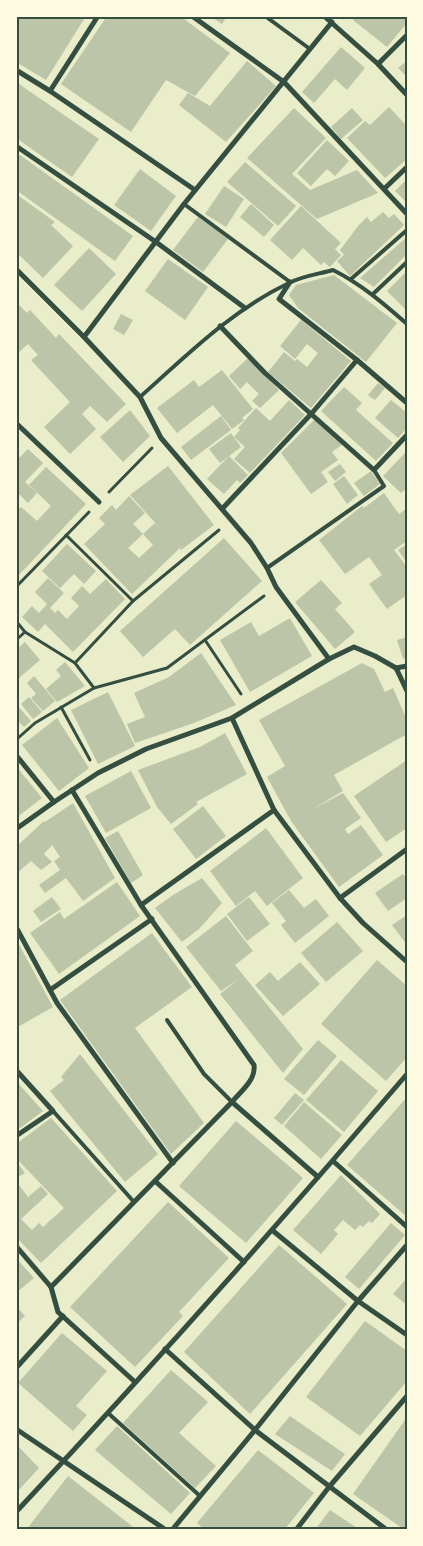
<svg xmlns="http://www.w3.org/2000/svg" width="423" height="1546" font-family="'PT Sans',sans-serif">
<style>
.building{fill:#bcc5a7}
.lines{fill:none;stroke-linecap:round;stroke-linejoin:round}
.path{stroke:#344e41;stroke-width:3}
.service{stroke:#344e41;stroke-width:4}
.minor{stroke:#344e41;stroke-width:5}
.neatline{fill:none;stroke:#344e41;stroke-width:2}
</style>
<rect width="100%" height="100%" fill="#e9edc9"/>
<!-- building -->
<g class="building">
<path d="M21 16H86L46 80 16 62V23Z"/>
<path d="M107 16H180L230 53 195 96 166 80 131 132 61 84Z"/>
<path d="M210 16H227L222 24Z"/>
<path d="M357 16H407V23L387 47 353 20Z"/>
<path d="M341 47 365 68 347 90 335 79 314 103 302 92Z"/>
<path d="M247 61 276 86 226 142 179 105 188 93 210 106Z"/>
<path d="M407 61V77L398 68Z"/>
<path d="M16 82 99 139 72 177 16 138Z"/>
<path d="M389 107 407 126V159L385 178 347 138 365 121 370 125Z"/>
<path d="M294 108 326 138 292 174 310 190 357 170 378 193 317 219 247 158Z"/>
<path d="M352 108 363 120 341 139 331 127Z"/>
<path d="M327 140 349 161 335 176 327 169 311 186 297 173Z"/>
<path d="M20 155 133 236 115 261 16 190V159Z"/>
<path d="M245 162 296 206 278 226 227 182Z"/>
<path d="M140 169 176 196 151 231 114 205Z"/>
<path d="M407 179V203L395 191Z"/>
<path d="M224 186 244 199 226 227 205 214Z"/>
<path d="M16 194 55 222 51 225 73 246 43 278 16 252Z"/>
<path d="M251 204 274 225 264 237 240 217Z"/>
<path d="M301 206 341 243 335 249 341 255 330 267 324 262 321 265 303 248 292 260 270 240Z"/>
<path d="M383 212 389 218 394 214 404 225 350 276 337 261 344 255 340 250 358 226 367 217 371 222Z"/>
<path d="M198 217 228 239 203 272 173 250Z"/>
<path d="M407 237V254L374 287 360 278Z"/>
<path d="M89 248 116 274 82 311 54 285Z"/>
<path d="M168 259 208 287 185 320 145 291Z"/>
<path d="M407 271V311L387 291Z"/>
<path d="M334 275 397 323 366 362 298 308 289 295 296 285Z"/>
<path d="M18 304 27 313 30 310 56 338 59 334 126 404 107 422 90 406 82 414 96 429 70 454 44 427 70 402 31 360 38 355 28 344 18 353 16 351V306Z"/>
<path d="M121 314 133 320 124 335 113 329Z"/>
<path d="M301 320 351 361 311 408 268 372 284 352 295 361 297 359 307 367 318 353 307 344 295 359 280 346Z"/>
<path d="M248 358 279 390 260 408 252 401 259 394 247 382 240 389 229 376Z"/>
<path d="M222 370 253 409 242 418 244 420 232 429 213 405 177 433 157 408 194 380 199 387Z"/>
<path d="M378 383 385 388 375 400 368 395Z"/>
<path d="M344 387 362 403 356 410 393 443 376 461 321 411Z"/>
<path d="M289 400 305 415 250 473 234 459 245 447 234 437 240 430 238 428 256 408 270 421Z"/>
<path d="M391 400 407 413V428L398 438 375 418Z"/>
<path d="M130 410 150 436 123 462 100 437Z"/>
<path d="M221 416 231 430 191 460 181 447Z"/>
<path d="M315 419 343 444 332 452 338 460 321 472 328 482 311 494 281 453Z"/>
<path d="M231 433 241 447 220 463 209 449Z"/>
<path d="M28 449 43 463 25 482 37 493 28 503 16 491V474L20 477 16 473V461Z"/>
<path d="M405 453 407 454V493L404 490 401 493 383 476Z"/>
<path d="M229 456 248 475 240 483 237 480 224 494 207 479Z"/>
<path d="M340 464 346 472 335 481 328 472Z"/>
<path d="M168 466 214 525 181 550 180 548 132 594 84 544 105 524 99 518 112 505 116 510 129 496 145 513 133 524 143 534 128 548 139 558 153 545 143 534 155 523 167 536 130 495Z"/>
<path d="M46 467 86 504 16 578V511L21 507 37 521 51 506 29 485Z"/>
<path d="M371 471 380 484 364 496 354 483Z"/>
<path d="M344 476 358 495 347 504 333 484Z"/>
<path d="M384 493 399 514 407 508V541L394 550 407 567V595L387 609 369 584 382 575 369 557 345 574 319 540 362 506 364 508Z"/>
<path d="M224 538 262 581 190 645 175 629 143 657 120 631Z"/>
<path d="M67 544 96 571 84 584 74 574 60 588 42 571Z"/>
<path d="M407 544V563L398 550Z"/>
<path d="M48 578 64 593 50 608 55 613 58 610 67 619 79 606 71 598 82 586 90 594 106 579 125 599 73 652 45 624 38 632 22 617 32 606 39 613 47 604 35 592Z"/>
<path d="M321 580 342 603 335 609 355 632 335 649 295 602Z"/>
<path d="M290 618 312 656 250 692 220 640 251 622 259 636Z"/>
<path d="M407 637V658L403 659 397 640Z"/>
<path d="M25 642 40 660 18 679 16 678V650Z"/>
<path d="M201 653 236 705 194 723 135 743 127 724 145 717 134 693 169 677 172 682 169 677Z"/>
<path d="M65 662 85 686 57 702 46 689 61 676 56 670Z"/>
<path d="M362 663 374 669 385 692 393 688 407 720V734L334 775 343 791 311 810 343 793 361 818 345 829 348 834 361 825 383 855 339 887 291 821 267 777 285 766 259 720Z"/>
<path d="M34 676 55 701 43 711 31 698 36 694 27 683Z"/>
<path d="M108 692 135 746 98 764 71 710Z"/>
<path d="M29 697 42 712 33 719 21 704Z"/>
<path d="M16 704 31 721 24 727 17 720 16 721Z"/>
<path d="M57 718 89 768 59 791 22 745Z"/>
<path d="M225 733 247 774 196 802 198 804 171 824 157 807 138 770 200 747Z"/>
<path d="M407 760V828L386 842 354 796Z"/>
<path d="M16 766 42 798 16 818Z"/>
<path d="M131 771 151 808 106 833 85 796Z"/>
<path d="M73 803 115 878 83 901 66 878 45 893 39 885 60 870 54 861 60 857 52 845 44 854 52 862 41 870 31 861 16 874V847L44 821 45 822Z"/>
<path d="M203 806 226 836 196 859 173 829Z"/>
<path d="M266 828 303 878 267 906 255 891 236 906 210 871Z"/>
<path d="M118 831 143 875 131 883 105 838Z"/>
<path d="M403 874 407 879V898L388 911 375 893Z"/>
<path d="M202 878 222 903 199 929 182 942 155 908 173 895Z"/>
<path d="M117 882 140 916 59 974 30 933 60 912 64 919Z"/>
<path d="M289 890 304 908 316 899 329 916 295 943 281 925 286 921 272 903Z"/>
<path d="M52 897 61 909 41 922 33 911Z"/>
<path d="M249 897 270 924 247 941 227 914Z"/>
<path d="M407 915V945L392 925Z"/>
<path d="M226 916 253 951 235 965 303 1049 283 1073 220 994 238 979 221 991 186 947Z"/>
<path d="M337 922 363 951 326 982 301 953Z"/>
<path d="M152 933 192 987 135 1028 204 1123 171 1154 60 1000Z"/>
<path d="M16 939 53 1007 16 1028V989L20 987 16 981Z"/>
<path d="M377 960 407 986V1057L386 1081 321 1024Z"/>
<path d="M300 962 320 984 283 1016 255 985 270 972 278 981Z"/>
<path d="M318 1040 337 1056 304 1095 284 1079Z"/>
<path d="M80 1054 158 1154 125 1182 50 1091 64 1080 61 1077Z"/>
<path d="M341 1060 378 1091 344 1132 306 1100Z"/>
<path d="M16 1081 43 1111 16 1131Z"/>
<path d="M295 1093 304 1100 282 1125 274 1118Z"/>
<path d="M407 1097V1217L347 1165Z"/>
<path d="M304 1102 342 1135 321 1159 284 1126Z"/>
<path d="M51 1118 117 1191 41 1263 16 1237V1181L28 1197 41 1186 48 1194 21 1219 32 1230 39 1223 43 1227 64 1208 16 1158V1144Z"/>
<path d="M236 1121 303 1178 246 1243 179 1186Z"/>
<path d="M16 1161 25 1173 16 1178Z"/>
<path d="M341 1175 380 1214 372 1223 369 1221 363 1227 360 1225 355 1230 343 1220 334 1230 338 1234 321 1254 293 1230Z"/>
<path d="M168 1202 229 1258 179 1312 183 1316 135 1367 70 1307Z"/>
<path d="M391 1223 405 1235 359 1289 345 1277Z"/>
<path d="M279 1245 347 1304 250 1414 184 1352Z"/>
<path d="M16 1258 34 1278 16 1293Z"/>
<path d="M407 1278V1305L393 1294Z"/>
<path d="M16 1306 25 1316 16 1324Z"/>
<path d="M365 1321 407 1351V1381L360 1436 306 1397Z"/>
<path d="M62 1333 107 1371 76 1406 87 1415 73 1431 18 1383Z"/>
<path d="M171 1370 208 1402 179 1433 216 1466 195 1488 123 1423Z"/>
<path d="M290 1416 345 1454 332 1471 275 1434Z"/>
<path d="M407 1417V1530H405L353 1494Z"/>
<path d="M117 1426 190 1493 171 1514 95 1450Z"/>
<path d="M16 1444 39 1468 16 1493Z"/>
<path d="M258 1450 314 1493 284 1530H205L197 1523Z"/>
<path d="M68 1476 137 1530H26Z"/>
<path d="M330 1510 360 1530H315Z"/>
</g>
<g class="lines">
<!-- path -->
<g class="path">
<path d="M109 492 152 448"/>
<path d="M66 535 133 601"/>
<path d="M16 587 89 512"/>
<path d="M16 621 25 632 75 663 94 688"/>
<path d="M16 640 25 632"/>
<path d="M205 640 241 694"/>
<path d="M75 663 133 601 219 530"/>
<path d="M61 707 90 760"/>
<path d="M17 739 35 723 94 688 167 668 264 596"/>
</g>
<!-- service -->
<g class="service">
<path d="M265 16 310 49"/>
<path d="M184 204 290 282"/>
<path d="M351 279 407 230"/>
<path d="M373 294 407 262"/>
<path d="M140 397C187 355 232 310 289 283 302 276 319 274 333 270 361 284 383 303 407 324"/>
<path d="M267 568 384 486 374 470"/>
<path d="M167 1020 204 1074 232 1102"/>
<path d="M53 1111 134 1202"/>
<path d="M108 1413 200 1496"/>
</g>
<!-- minor -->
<g class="minor">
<path d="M192 16 284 82 407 214"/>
<path d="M324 16 378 64 407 95"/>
<path d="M378 64 407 35"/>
<path d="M16 70 50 91 195 190"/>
<path d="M50 91 98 16"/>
<path d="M16 146 156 242 245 308"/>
<path d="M384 189 407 167"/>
<path d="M16 269 84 337 140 397 161 438 251 543 267 568 276 587 329 659"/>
<path d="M290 282 279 299 357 360 407 403"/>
<path d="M220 326 265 373 374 470 407 435"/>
<path d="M84 337 184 204 332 22"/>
<path d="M16 423 99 502"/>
<path d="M222 509 312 413 357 360"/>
<path d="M396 668 407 691"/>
<path d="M232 718 274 810 340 898 363 923 407 962"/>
<path d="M16 755 54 802"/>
<path d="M16 829 54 802 98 773 146 749 232 718 329 659 354 647 375 656 396 668 407 666"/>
<path d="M340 898 407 849"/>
<path d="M141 905 274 810"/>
<path d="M16 927 57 1003 173 1163"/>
<path d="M50 990 152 919"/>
<path d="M16 1070 53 1111 16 1136"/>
<path d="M232 1102 318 1177"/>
<path d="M333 1161 407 1227"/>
<path d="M155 1181 244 1262"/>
<path d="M272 1230 358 1301 407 1335"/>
<path d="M16 1246 51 1287 58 1312 135 1382"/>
<path d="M51 1287 232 1102C241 1091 256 1080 254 1065L141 905 72 790"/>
<path d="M165 1349 255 1430 387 1530"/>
<path d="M16 1368 63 1316"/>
<path d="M16 1429 166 1530"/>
<path d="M16 1512C150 1369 280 1223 407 1074"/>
<path d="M172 1530 255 1430 358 1301 407 1245"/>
<path d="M296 1530 329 1487 407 1396"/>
</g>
</g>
<!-- border -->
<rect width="423" height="1546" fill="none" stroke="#fefae0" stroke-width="35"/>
<rect x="18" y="18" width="388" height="1510" class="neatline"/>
</svg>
